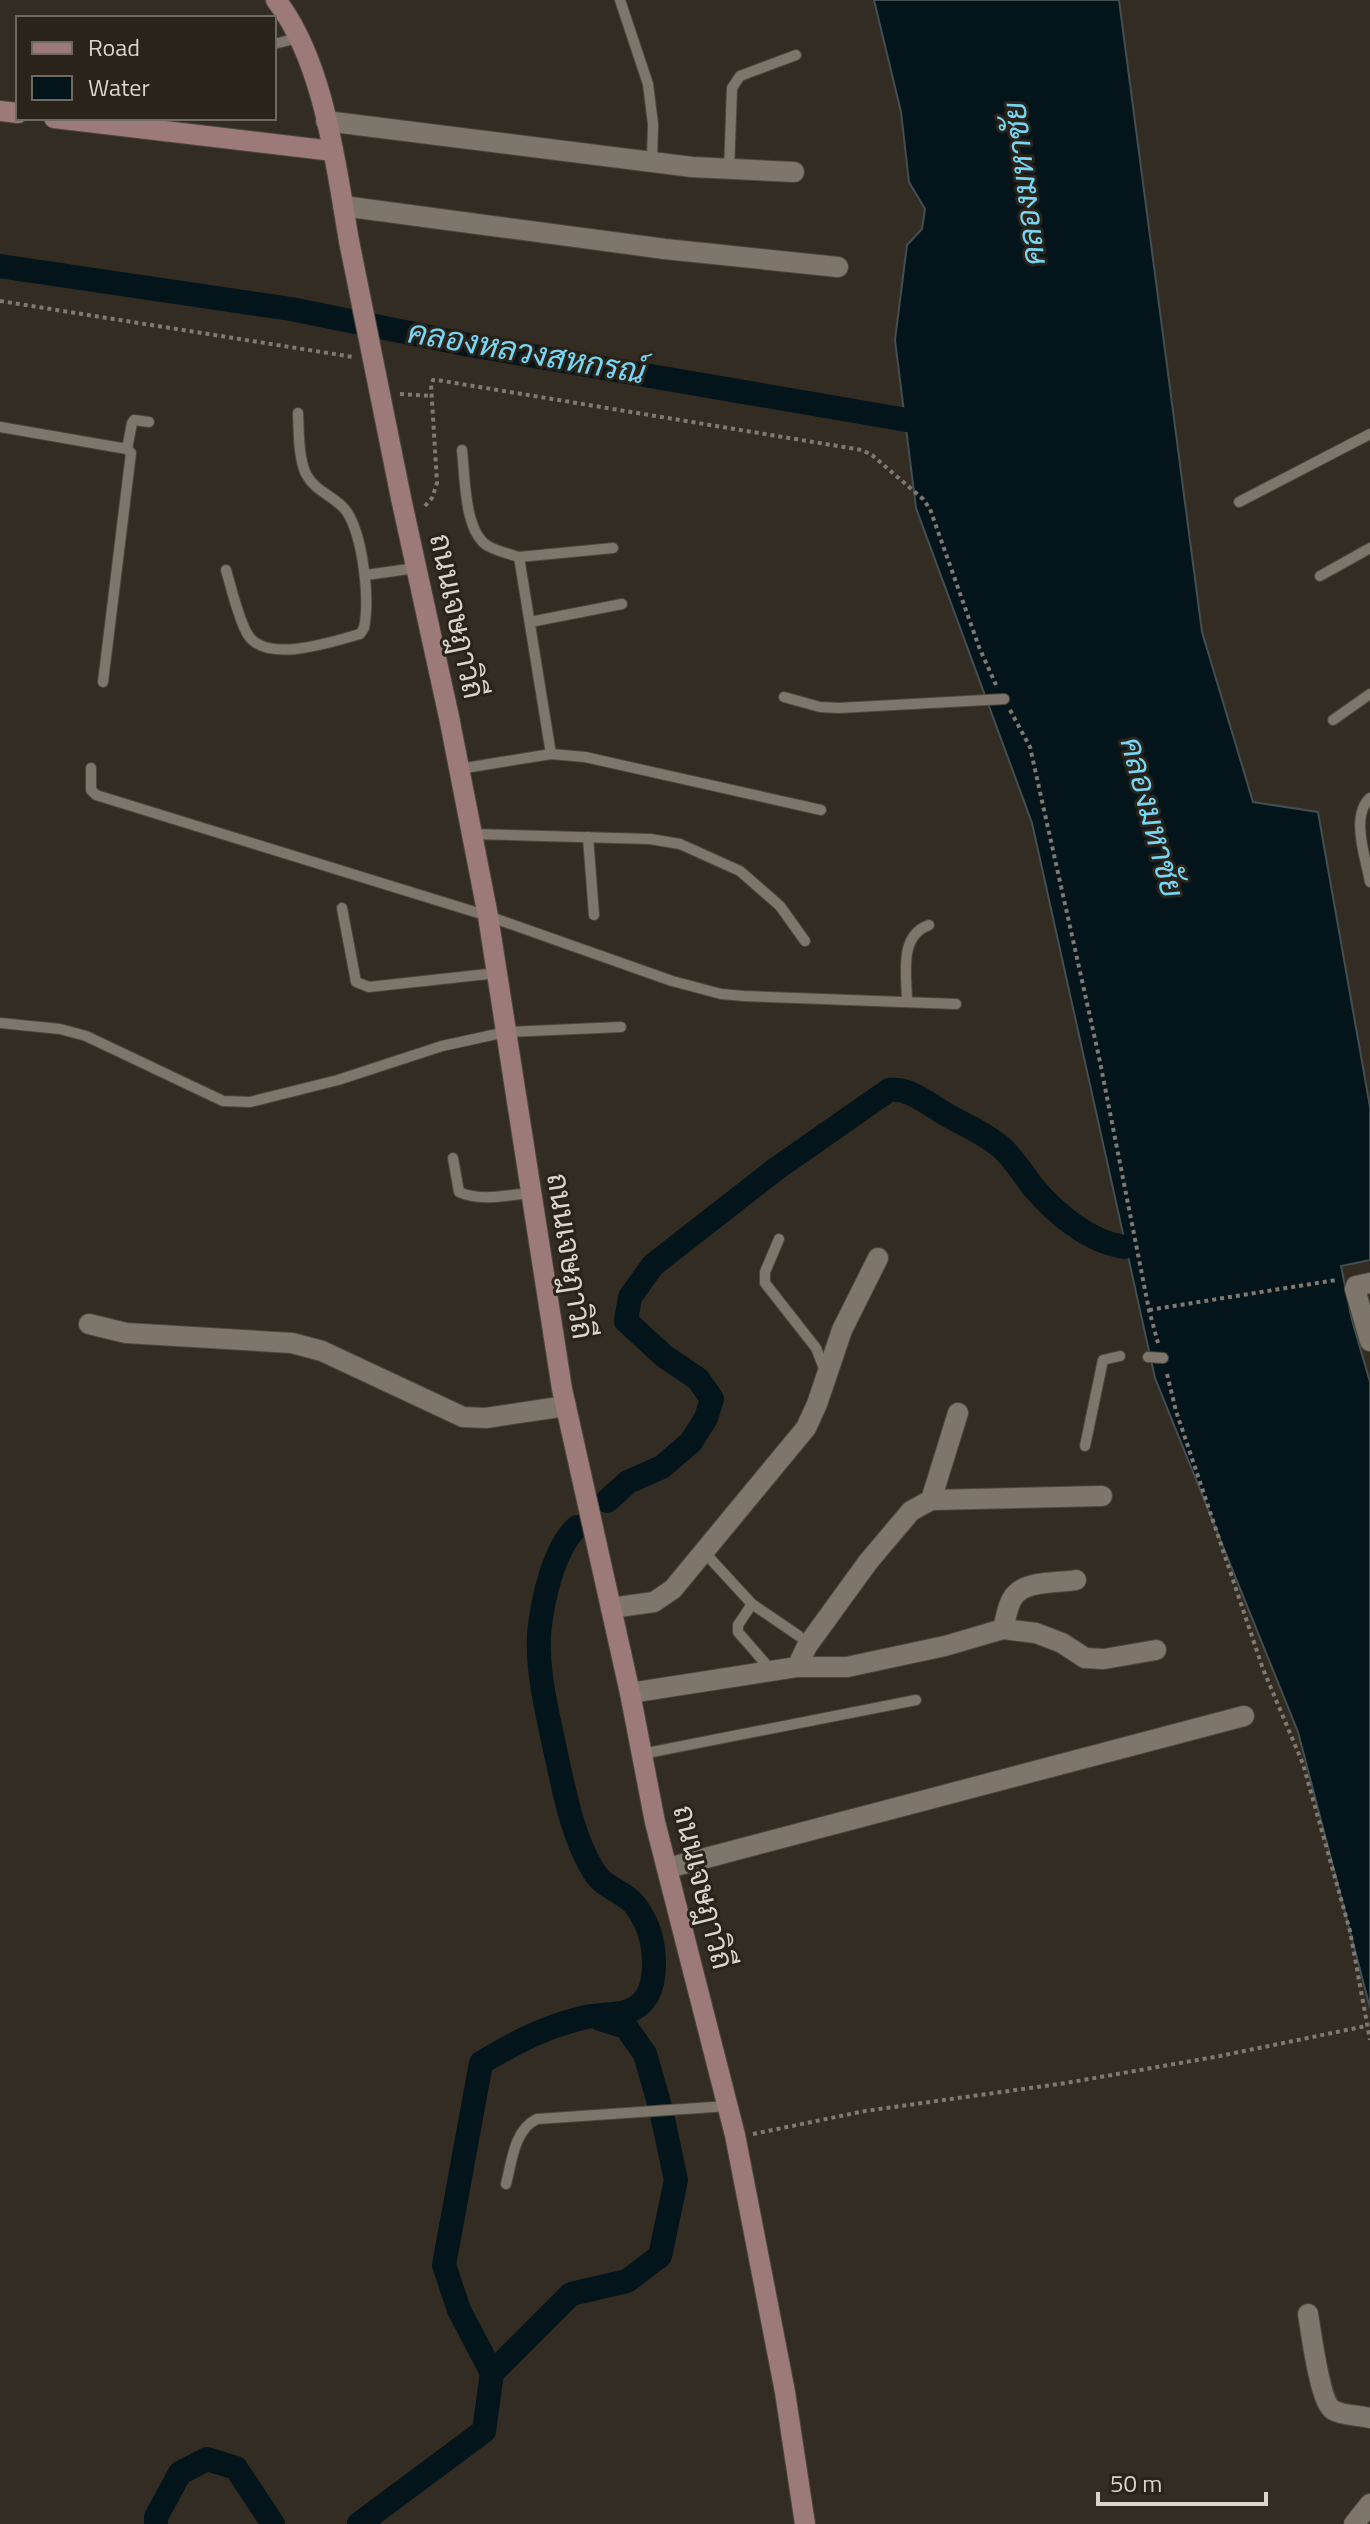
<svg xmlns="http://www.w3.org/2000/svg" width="1370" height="2524" font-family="'Titillium Web',Sarabun,sans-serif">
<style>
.water{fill:#03151b;stroke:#434e51;stroke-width:2}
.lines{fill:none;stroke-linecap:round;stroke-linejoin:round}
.canal{stroke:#03151b;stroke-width:24}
.lane-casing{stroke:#4c473e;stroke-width:12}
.street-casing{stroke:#4c473e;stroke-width:22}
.secondary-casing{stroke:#4c473e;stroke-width:22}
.path{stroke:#7f7971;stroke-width:4;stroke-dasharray:4 4;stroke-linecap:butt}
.lane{stroke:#7e766a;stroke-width:10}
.street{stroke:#7e766a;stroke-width:20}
.secondary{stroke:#9c7a77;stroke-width:20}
.secondary-bridge-casing{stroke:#4c473e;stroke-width:22;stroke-linecap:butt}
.secondary-bridge{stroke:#9c7a77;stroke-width:20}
.labels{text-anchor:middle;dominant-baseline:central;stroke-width:6;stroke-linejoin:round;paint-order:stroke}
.street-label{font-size:30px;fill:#d9d4ce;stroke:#292319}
.water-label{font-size:32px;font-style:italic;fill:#77d6f5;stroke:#292319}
</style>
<rect width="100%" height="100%" fill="#332c22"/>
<!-- water -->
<path class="water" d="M874 0H1119L1202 632 1253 802 1318 812 1370 1107V1260L1341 1266 1352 1320 1370 1382V2008L1298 1732 1155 1378 1032 823 916 508 895 340 907 245 922 229 925 209 909 182 901 112Z"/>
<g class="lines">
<!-- canal -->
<g class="canal">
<path d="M0 266 291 309 464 344 936 425"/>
<path d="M607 1501 628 1482 662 1467 691 1442 706 1418 712 1399 698 1379 664 1356 626 1321 630 1297 653 1265 776 1169 889 1090C909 1088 922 1100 939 1110 960 1124 983 1131 1002 1148 1015 1160 1023 1174 1033 1187 1056 1214 1089 1242 1125 1247"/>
<path d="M492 2373 459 2310 444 2265 481 2063C518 2041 544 2027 586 2017 607 2012 633 2019 647 1996 657 1979 655 1949 649 1931 646 1922 637 1905 630 1900 617 1889 602 1886 593 1870 572 1835 565 1794 556 1754 548 1715 537 1675 539 1634 542 1603 553 1549 577 1527"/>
<path d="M156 2524V2517L180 2473 207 2459 236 2468 273 2524"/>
<path d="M359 2524 484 2431 492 2373 571 2294 627 2281 660 2256 676 2180 661 2110 645 2054 626 2027 600 2019"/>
</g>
<defs>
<g id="lane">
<path d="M620 0 648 84 653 124 652 161"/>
<path d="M274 44 298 38"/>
<path d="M729 171 732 88 740 76 796 55"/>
<path d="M0 427 127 449 131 453 103 682"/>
<path d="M127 449 132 423 134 420 149 422"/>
<path d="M462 450C465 476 464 532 488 546 497 551 509 554 519 557"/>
<path d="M1239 502 1370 434"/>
<path d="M226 570C231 587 239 621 248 635 267 664 332 642 360 634L364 628C370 599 363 537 347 512 336 496 316 493 306 474 298 457 299 431 298 413"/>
<path d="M366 575 416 568"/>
<path d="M1320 576 1370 548"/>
<path d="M530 622 622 604"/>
<path d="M784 697 820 707 839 708 1004 699"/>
<path d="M1333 720 1370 694"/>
<path d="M551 754 519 557 613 548"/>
<path d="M91 768V790L96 795 488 916 672 981 721 994 744 996 956 1004"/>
<path d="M459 769 551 754 585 757 821 810"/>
<path d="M1370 798C1350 816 1366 859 1370 882"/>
<path d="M472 834 650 839 680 844 740 871 780 906 805 941"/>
<path d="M588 837 594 915"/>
<path d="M342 908 356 982 369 987 497 973"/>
<path d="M907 1002C907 976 898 936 929 925"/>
<path d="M0 1023 60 1029 86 1036 223 1101 250 1102 338 1080 442 1046 506 1032 621 1027"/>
<path d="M453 1158 459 1192C481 1202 507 1195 530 1193"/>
<path d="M779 1239 765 1272V1283L816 1348 825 1371"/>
<path d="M1148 1357 1163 1358"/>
<path d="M1085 1446 1103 1360 1120 1356"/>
<path d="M705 1553 752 1604 738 1625V1632L771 1670"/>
<path d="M752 1604 799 1636"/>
<path d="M642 1754 916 1700"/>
<path d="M506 2184C512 2161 514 2130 537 2119L728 2106"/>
</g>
<g id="street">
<path d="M326 121 692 167 794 172"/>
<path d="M343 206 665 249 838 267"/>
<path d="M1370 1283 1356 1286 1355 1289 1370 1341"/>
<path d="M89 1324 126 1333 292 1343 322 1351 463 1417 486 1418 566 1406"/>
<path d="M931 1500 1102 1496"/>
<path d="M611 1608 654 1602 673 1589 806 1428 817 1404 842 1330 878 1258"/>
<path d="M1003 1629 1036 1633 1062 1643 1085 1658 1104 1659 1156 1650"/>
<path d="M797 1667H847L945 1646 1003 1629C1006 1618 1008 1599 1018 1592 1031 1581 1059 1583 1076 1580"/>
<path d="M630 1693 797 1667 807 1646 868 1562 911 1511 931 1500 958 1413"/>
<path d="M668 1868 1244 1716"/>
<path d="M1308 2314C1311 2331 1320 2403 1333 2410 1343 2416 1359 2415 1370 2418"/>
<path d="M1354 2524 1370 2504"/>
</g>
<g id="secondary">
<path d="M276 0C324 61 336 166 349 241"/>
<path d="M0 111 18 113"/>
<path d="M54 118 333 151"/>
<path d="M401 498 449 717 488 916 562 1389 630 1693 655 1822 735 2135 785 2392 805 2524"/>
</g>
</defs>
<!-- lane casing -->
<use href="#lane" class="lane-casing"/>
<!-- street casing -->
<use href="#street" class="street-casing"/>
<!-- secondary casing -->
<use href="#secondary" class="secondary-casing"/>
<!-- path -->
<g class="path">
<path d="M0 301 353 357"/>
<path d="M400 394 431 396"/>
<path d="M425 506 432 498 437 483 431 384 433 380H437L862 450 872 455 923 499 930 509 979 647 996 685"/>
<path d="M1010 710 1030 747 1099 1057 1149 1310 1158 1343"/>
<path d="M1149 1310 1336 1280"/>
<path d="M1167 1374 1176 1411 1263 1669 1303 1764 1350 1931 1370 2040"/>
<path d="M753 2134 865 2111 1066 2083 1220 2056 1366 2026"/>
</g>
<!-- lane -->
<use href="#lane" class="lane"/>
<!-- street -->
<use href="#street" class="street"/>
<!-- secondary -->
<use href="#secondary" class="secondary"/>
<defs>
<path id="secondary-bridge" d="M349 241 401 498"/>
</defs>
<!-- secondary-bridge casing -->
<use href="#secondary-bridge" class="secondary-bridge-casing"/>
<!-- secondary-bridge -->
<use href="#secondary-bridge" class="secondary-bridge"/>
</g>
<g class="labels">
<!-- street labels -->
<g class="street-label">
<text transform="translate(458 616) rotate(78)">ถนนเจษฎาวิถี</text>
<text transform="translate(571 1256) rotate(81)">ถนนเจษฎาวิถี</text>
<text transform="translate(704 1887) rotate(76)">ถนนเจษฎาวิถี</text>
</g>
<!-- water labels -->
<g class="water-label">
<text transform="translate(1023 184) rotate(-97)">คลองมหาชัย</text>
<text transform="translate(527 351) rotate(10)">คลองหลวงสหกรณ์</text>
<text transform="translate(1153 817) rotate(75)">คลองมหาชัย</text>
</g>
</g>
<!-- legend -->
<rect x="16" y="16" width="260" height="104" fill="#292319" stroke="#6f6a61" stroke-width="2"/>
<rect x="32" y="42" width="40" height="12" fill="#9c7a77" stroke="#6f6a61" stroke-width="2"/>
<text x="88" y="56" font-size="24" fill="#d9d4ce">Road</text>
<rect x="32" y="76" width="40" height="24" fill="#03151b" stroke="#6f6a61" stroke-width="2"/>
<text x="88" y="96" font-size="24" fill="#d9d4ce">Water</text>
<!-- scale -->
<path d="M1098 2492v12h168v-12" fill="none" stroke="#d9d4ce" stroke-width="4"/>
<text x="1110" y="2492" font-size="24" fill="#d9d4ce" stroke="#292319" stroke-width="6" paint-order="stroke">50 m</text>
</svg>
